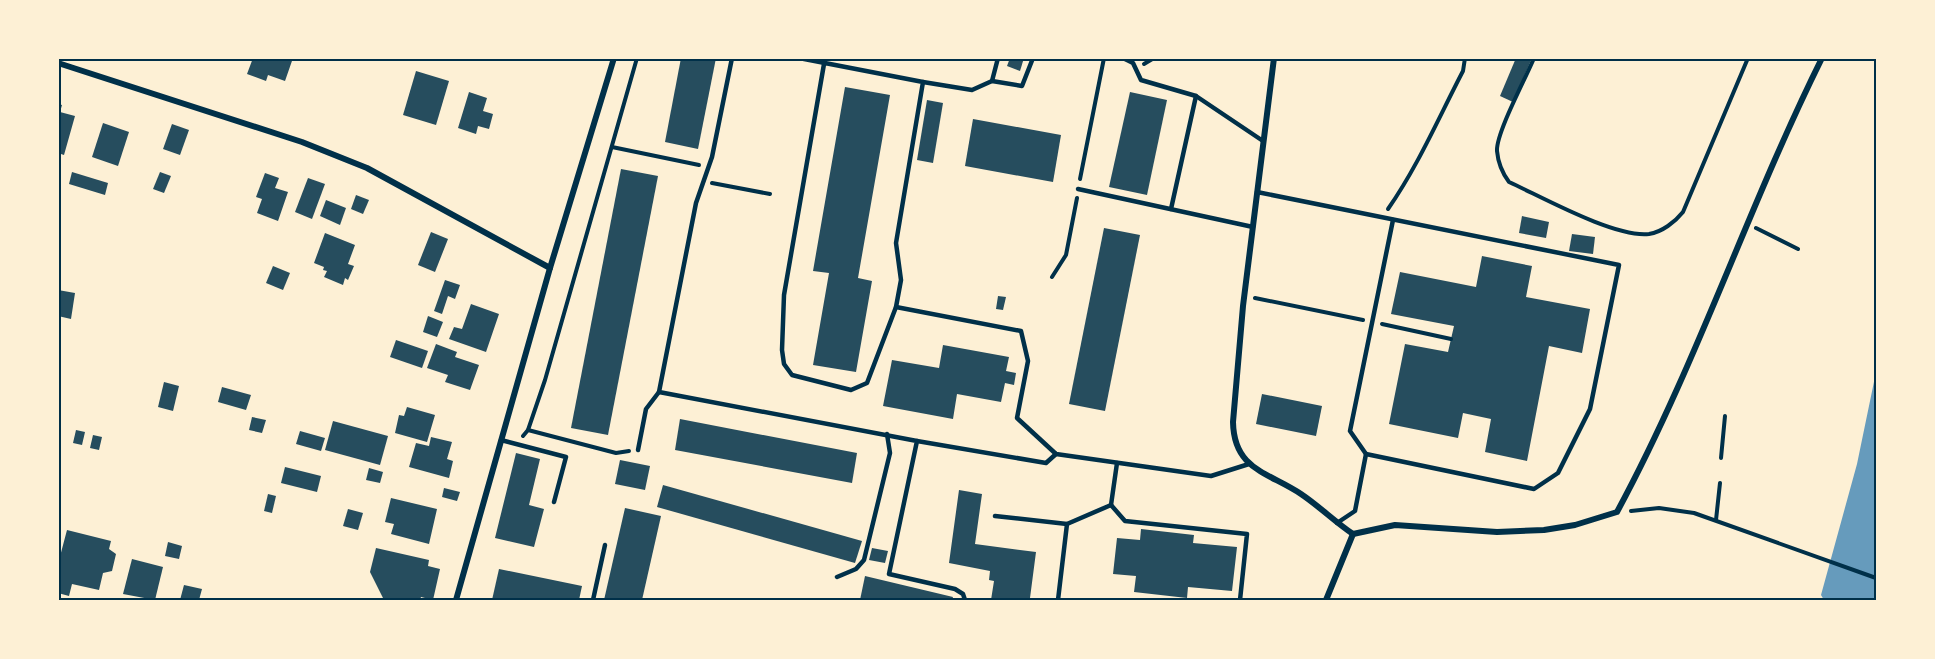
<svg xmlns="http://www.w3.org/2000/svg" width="1935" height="659" font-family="Raleway,sans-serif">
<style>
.water{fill:#669bbc}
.building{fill:#264d5e}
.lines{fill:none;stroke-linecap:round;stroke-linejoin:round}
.path{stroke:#003049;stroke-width:4}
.service{stroke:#003049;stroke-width:4.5}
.minor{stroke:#003049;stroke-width:6}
.neatline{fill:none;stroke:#003049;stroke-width:2}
</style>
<rect width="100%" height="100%" fill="#fdf0d5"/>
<!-- water -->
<path class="water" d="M1876 372V600H1824L1821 595 1857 464Z"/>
<!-- building -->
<g class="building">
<path d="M253 58H293L285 81 268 75 266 81 247 74Z"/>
<path d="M681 58H716L698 149 665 142Z"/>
<path d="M1010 58H1024L1020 71 1007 66Z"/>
<path d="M1516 58H1532L1513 102 1500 96Z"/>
<path d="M416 71 449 81 436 125 403 115Z"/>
<path d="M845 87 890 95 858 278 872 281 856 372 813 365 829 273 813 271Z"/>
<path d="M469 92 487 98 483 111 493 114 489 129 478 126 476 134 458 128Z"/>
<path d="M1130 92 1167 100 1147 195 1109 187Z"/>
<path d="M927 100 943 103 933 163 917 160Z"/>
<path d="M58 104 62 105 60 112 75 116 64 155 58 153Z"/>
<path d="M973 119 1061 135 1053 182 965 166Z"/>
<path d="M103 123 129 132 118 166 92 157Z"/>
<path d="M172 124 189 130 180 155 163 149Z"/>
<path d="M621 169 658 176 608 435 571 428Z"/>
<path d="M72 172 108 183 105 195 69 184Z"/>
<path d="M160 172 171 176 164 193 153 189Z"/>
<path d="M265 173 279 178 275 188 288 192 278 221 257 213 262 199 256 197Z"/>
<path d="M308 178 325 184 312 219 295 212Z"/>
<path d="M356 195 369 200 363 214 351 209Z"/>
<path d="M326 200 346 208 340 225 320 216Z"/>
<path d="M1522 216 1549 222 1546 238 1519 233Z"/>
<path d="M1104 228 1140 235 1105 411 1069 404Z"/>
<path d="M431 232 448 239 435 272 418 265Z"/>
<path d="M325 233 355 245 348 264 354 266 348 280 345 278 343 285 324 277 327 271 323 270 324 267 314 263Z"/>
<path d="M1572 234 1595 237 1593 254 1569 251Z"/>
<path d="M1482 256 1532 266 1526 297 1590 309 1582 353 1549 346 1527 461 1485 452 1491 419 1463 413 1458 438 1389 424 1405 344 1448 352 1454 326 1391 314 1400 272 1476 287Z"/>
<path d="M273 266 290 273 283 290 266 283Z"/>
<path d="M445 280 460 285 455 299 448 296 442 314 434 311Z"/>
<path d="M58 290 75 293 71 319 58 316Z"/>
<path d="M998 296 1006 297 1003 310 996 309Z"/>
<path d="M471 304 499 314 486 352 449 339 454 327 462 329Z"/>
<path d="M428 316 443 322 437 337 423 332Z"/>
<path d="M396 340 428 351 422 368 390 357Z"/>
<path d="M436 344 457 352 455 357 479 365 470 390 445 382 448 375 427 368Z"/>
<path d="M943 345 1009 357 1006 371 1016 373 1014 385 1005 383 1001 402 957 394 953 419 883 406 892 360 939 368Z"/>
<path d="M164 382 179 386 173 411 158 407Z"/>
<path d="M222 387 251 395 246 410 218 402Z"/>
<path d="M1262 394 1322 406 1316 436 1256 424Z"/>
<path d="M407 407 435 415 427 442 395 433 399 415 404 416Z"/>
<path d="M252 417 266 420 262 433 249 430Z"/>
<path d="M680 419 857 453 852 483 675 450Z"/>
<path d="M333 421 388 436 380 465 325 450Z"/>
<path d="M76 430 85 432 82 445 73 443Z"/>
<path d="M300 431 325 438 321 451 296 444Z"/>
<path d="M93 435 102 437 99 450 90 448Z"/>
<path d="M431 437 452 442 447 459 453 461 449 478 409 467 416 443 429 446Z"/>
<path d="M516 453 540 459 529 505 544 509 534 547 495 538Z"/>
<path d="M620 460 650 466 645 490 615 484Z"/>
<path d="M285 467 321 476 317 492 281 483Z"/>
<path d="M369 468 383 472 380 483 366 480Z"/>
<path d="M663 485 862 541 855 563 657 507Z"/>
<path d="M444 488 460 492 457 501 442 497Z"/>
<path d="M959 490 982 494 975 544 1036 552 1030 598 1032 600H991L994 581 989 580 990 571 949 563Z"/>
<path d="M268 494 276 496 272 513 264 511Z"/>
<path d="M391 498 437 509 429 544 391 534 394 524 385 522Z"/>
<path d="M625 508 661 516 642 600H604Z"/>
<path d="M348 509 363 513 358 530 343 526Z"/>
<path d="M1141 529 1194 535 1193 543 1237 547 1232 591 1188 587 1187 598 1134 592 1136 576 1113 574 1117 538 1140 540Z"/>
<path d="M67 530 111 541 109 549 116 554 112 571 103 573 99 590 72 584 69 596 58 593V564Z"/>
<path d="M168 542 182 546 179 559 165 556Z"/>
<path d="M376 548 429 560 428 566 440 569 433 600 421 597 420 600H384L370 572Z"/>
<path d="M872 548 888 551 885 563 869 560Z"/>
<path d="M132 559 163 567 155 600 123 594Z"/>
<path d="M499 569 582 586 579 600H492Z"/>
<path d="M865 576 953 597 952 600H860Z"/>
<path d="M184 585 202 589 199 600H180Z"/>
</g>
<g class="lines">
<!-- path -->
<g class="path">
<path d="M1534 58C1526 78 1496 133 1497 151 1498 162 1503 174 1509 182 1542 197 1615 238 1649 234 1662 232 1675 222 1683 212L1748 58"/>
<path d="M1144 64 1154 58"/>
<path d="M612 147 699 165"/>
<path d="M1080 179 1104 58"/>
<path d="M712 183 770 194"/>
<path d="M1388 209C1418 166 1439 117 1463 71L1465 58"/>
<path d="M1756 228 1798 249"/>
<path d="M1052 277 1066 255 1077 198"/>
<path d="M1255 298 1363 320"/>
<path d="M1382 324 1451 339"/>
<path d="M528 430 616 453 629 451"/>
<path d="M523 436 528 430 545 380 637 58"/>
<path d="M1721 458 1725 416"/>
<path d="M1631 511 1659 508 1694 513 1876 578"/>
<path d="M1716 520 1720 483"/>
</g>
<!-- service -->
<g class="service">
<path d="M732 58 712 157 696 203 659 392 917 441 889 574 955 589 963 594 965 600"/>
<path d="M799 58 923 82 896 243 901 280 896 307 867 383 851 390 792 375 784 364 782 350 784 295 824 64"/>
<path d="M1123 58 1133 63 1141 80 1196 96 1263 141"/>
<path d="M992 81 1022 86 1033 58"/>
<path d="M923 82 972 90 992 81 998 58"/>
<path d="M1078 189 1253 227"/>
<path d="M1257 192 1619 265 1590 409 1558 473 1534 489 1366 454 1355 511 1337 523"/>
<path d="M1171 209 1196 96"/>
<path d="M896 307 1021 331 1028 361 1017 418 1056 454 1211 476 1249 464"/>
<path d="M501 440 566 457 554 502"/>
<path d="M917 441 1046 463 1056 454"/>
<path d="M638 450 646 409 659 392"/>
<path d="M1366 454 1350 431 1393 220"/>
<path d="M1111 505 1125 521 1247 534 1240 600"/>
<path d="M995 516 1067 524 1058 600"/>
<path d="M1067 524 1111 505 1117 463"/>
<path d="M837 577 856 569 864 560 890 453 887 434"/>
<path d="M593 600 605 545"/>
</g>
<!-- minor -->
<g class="minor">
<path d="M1274 58 1243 306 1233 422C1234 470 1268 472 1301 494 1319 506 1335 522 1353 534"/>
<path d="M58 63 302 142 367 168 550 268"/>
<path d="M1353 534 1395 525 1497 532 1544 530 1575 525 1617 512C1696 366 1748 207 1822 58"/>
<path d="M456 600 550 268 614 58"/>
<path d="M1326 600 1353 534"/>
</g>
</g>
<!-- border -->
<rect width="1935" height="659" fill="none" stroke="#fdf0d5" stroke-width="120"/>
<rect x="60" y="60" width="1815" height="539" class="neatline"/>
</svg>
